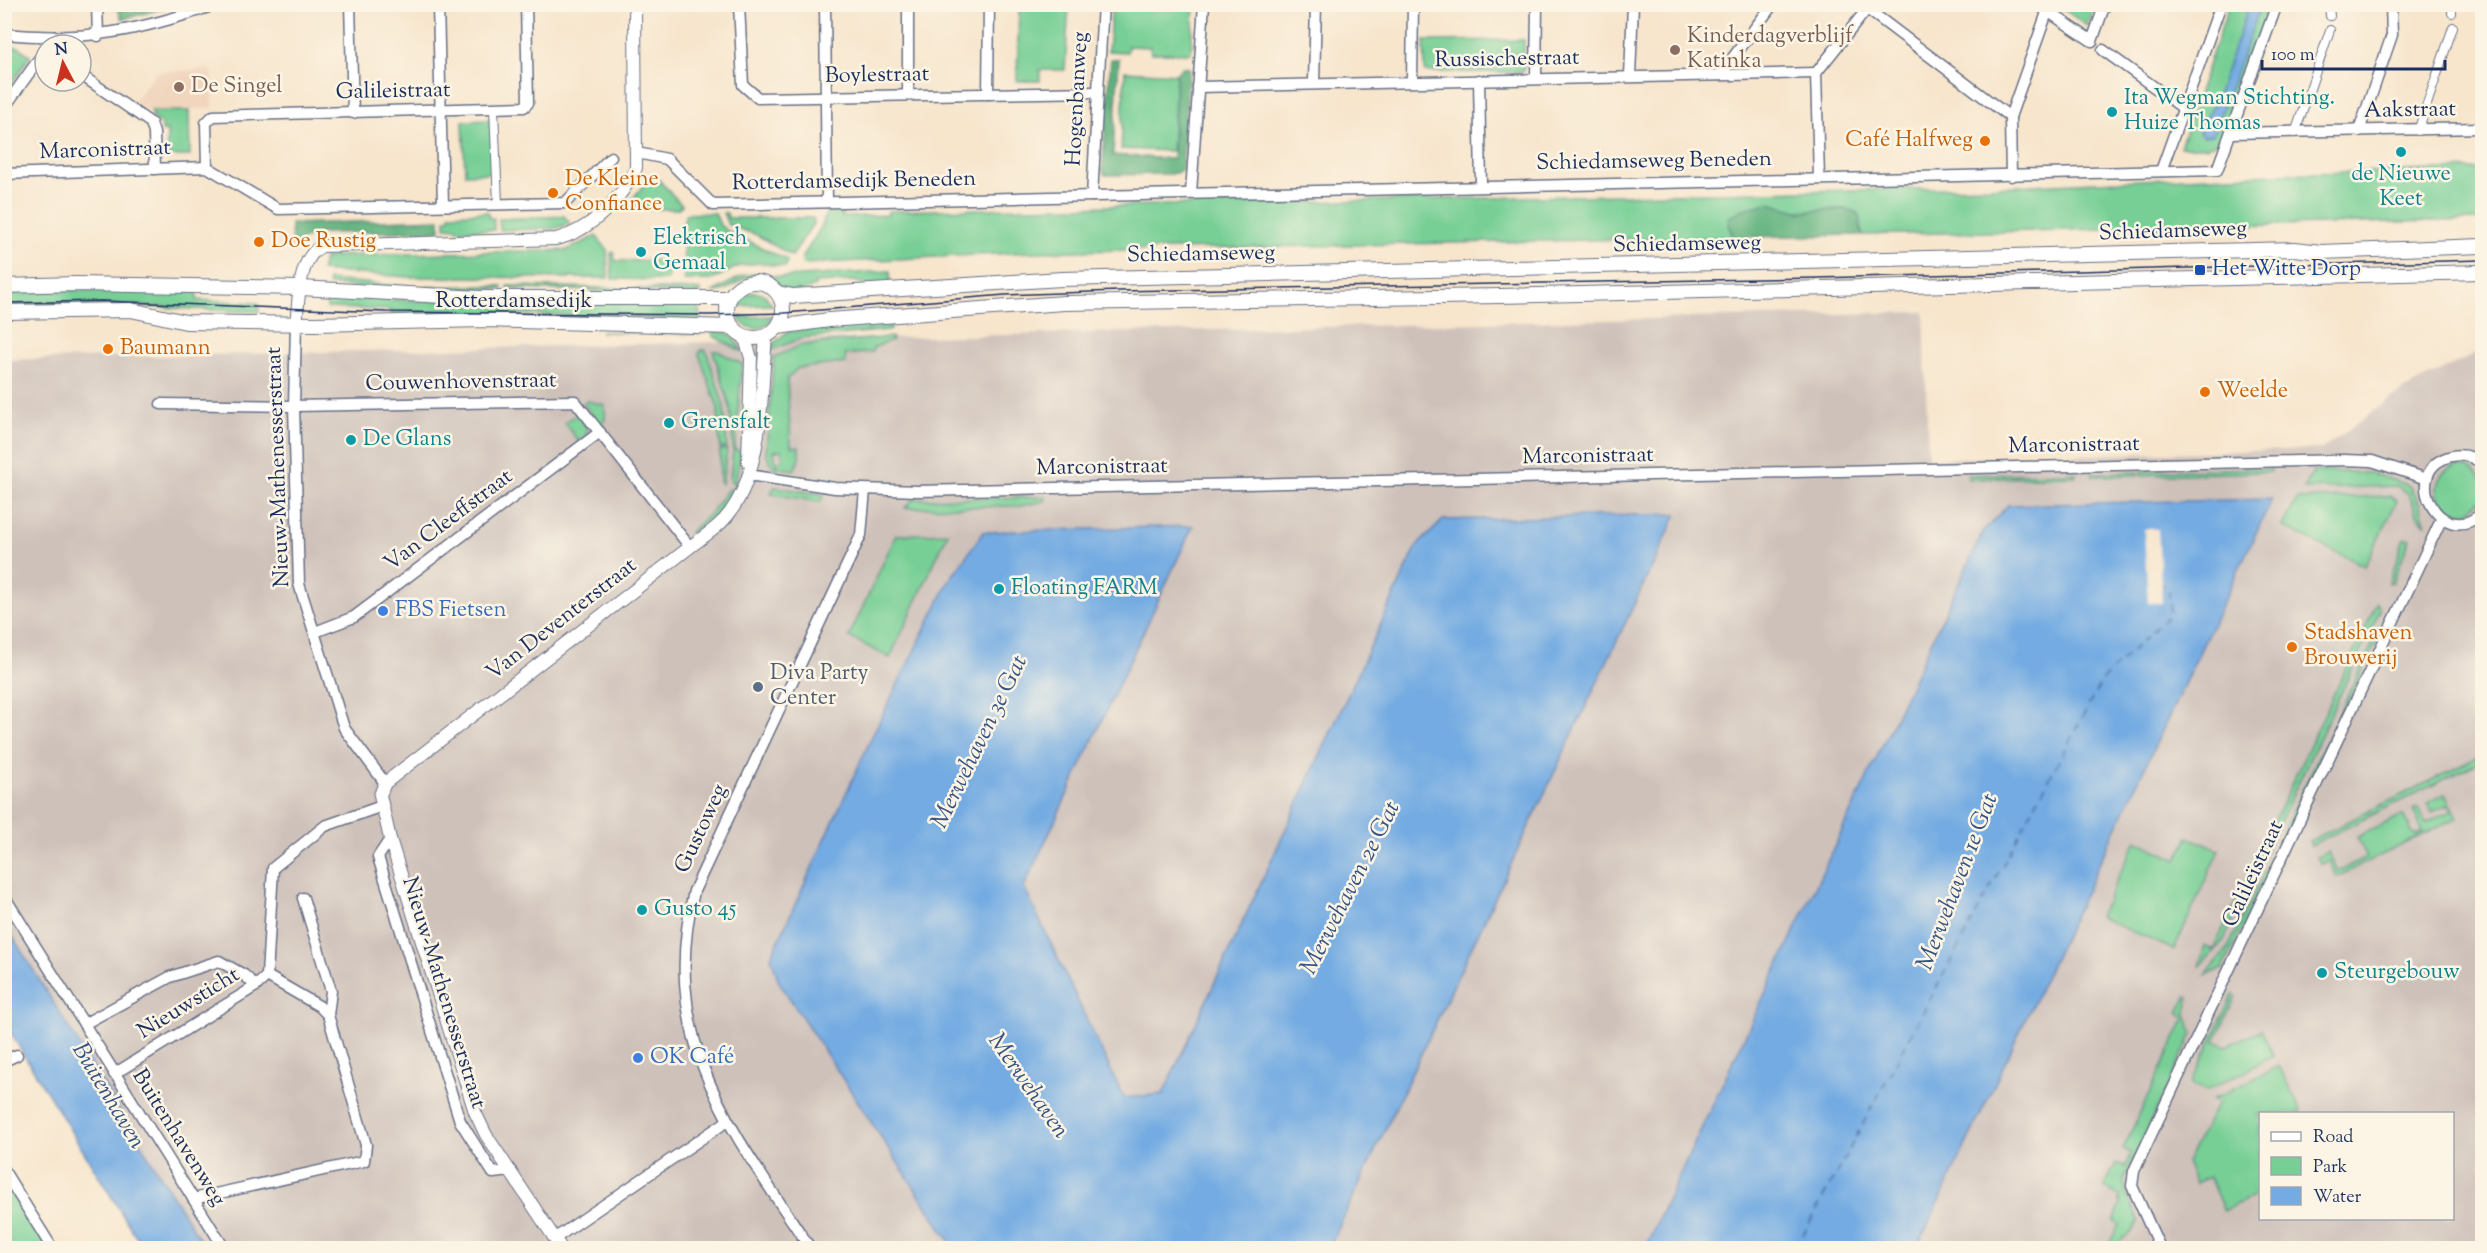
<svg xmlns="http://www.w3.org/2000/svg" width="2487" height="1253" font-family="'Sorts Mill Goudy',serif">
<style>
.built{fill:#f1d5bd}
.industrial{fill:#cec1ba;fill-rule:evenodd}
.green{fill:#77cf95;stroke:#497f7a;stroke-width:1.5}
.forest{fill:#61b27e;stroke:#3e706e;stroke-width:1.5}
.water{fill:#73abe2;stroke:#476da0;stroke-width:1.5}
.pier{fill:#f7e5cc}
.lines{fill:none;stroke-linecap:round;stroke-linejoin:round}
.ferry{stroke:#355486;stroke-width:1.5;stroke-dasharray:8 6;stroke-linecap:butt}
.pedestrian-casing{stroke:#686f84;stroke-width:10}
.minor-casing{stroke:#686f84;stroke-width:13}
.tertiary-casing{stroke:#686f84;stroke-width:14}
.secondary-casing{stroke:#686f84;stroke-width:16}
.pedestrian{stroke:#fff;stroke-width:8}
.minor{stroke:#fff;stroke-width:10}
.tertiary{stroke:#fff;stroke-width:12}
.secondary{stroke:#fff;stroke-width:14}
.tram{stroke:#1b2f5e;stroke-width:1.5}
.education-dot{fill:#8d6e63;stroke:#fcf5e5;stroke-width:2}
.culture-dot{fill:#0f9aa8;stroke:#fcf5e5;stroke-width:2}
.food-dot{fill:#e8710a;stroke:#fcf5e5;stroke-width:2}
.transit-dot{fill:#1a4fb4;stroke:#fcf5e5;stroke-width:2}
.shop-dot{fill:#3f7fe0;stroke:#fcf5e5;stroke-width:2}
.service-dot{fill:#5c6f8a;stroke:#fcf5e5;stroke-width:2}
.labels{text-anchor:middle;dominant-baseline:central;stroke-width:5;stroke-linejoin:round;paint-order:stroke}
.education-label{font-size:22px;fill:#785e54;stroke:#fcf5e5;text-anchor:start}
.street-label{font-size:22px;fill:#1b2f5e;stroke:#fcf5e5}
.culture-label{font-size:22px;fill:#0d838f;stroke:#fcf5e5;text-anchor:start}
.food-label{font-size:22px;fill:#c56008;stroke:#fcf5e5;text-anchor:start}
.transit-label{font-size:22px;fill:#164399;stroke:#fcf5e5;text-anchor:start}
.shop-label{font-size:22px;fill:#366cbe;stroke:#fcf5e5;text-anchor:start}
.service-label{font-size:22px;fill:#4e5e75;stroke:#fcf5e5;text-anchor:start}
.water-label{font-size:24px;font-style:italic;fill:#355486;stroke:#fcf5e5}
</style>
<rect width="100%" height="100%" fill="#fcf5e5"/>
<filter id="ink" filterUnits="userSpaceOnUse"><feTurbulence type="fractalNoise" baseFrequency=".0167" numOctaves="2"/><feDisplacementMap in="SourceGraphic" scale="12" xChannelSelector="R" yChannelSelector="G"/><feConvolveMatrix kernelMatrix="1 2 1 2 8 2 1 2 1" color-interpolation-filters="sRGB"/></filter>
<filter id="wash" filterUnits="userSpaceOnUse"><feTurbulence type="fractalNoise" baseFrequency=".008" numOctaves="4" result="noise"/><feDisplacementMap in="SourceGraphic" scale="24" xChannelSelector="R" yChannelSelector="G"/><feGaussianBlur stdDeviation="1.35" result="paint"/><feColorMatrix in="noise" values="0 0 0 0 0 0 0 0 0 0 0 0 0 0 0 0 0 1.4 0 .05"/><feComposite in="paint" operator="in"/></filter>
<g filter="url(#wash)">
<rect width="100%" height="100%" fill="#f7e5cc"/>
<!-- built -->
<path class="built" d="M212 69 213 108 146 111 134 102 156 72Z"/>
<!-- industrial -->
<path class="industrial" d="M1924 312 1928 459 2322 449 2404 389 2482 350V1248H172L5 977V360ZM2260 1114H2452V1218H2260Z"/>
<!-- green -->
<g class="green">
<path d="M1019 5H1069L1065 70H1040V81H1017Z"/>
<path d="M1112 5H1194L1191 53H1151L1150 47 1128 46 1127 52 1108 51Z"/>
<path d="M2058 5V4L2096 5 2087 26Z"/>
<path d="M2229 5H2270L2219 142 2207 147H2180Z"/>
<path d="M1524 40V72H1425L1424 41Z"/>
<path d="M5 46 19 47 30 56 5 94Z"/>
<path d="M1125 71 1176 74 1172 151 1121 149Z"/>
<path d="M151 111H189L190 156H167V131H162V125L152 117Z"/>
<path d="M493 120 495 173 465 174 463 121Z"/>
<path d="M2482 169V220L1862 235 1859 216C1854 213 1847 209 1841 209 1819 208 1798 217 1778 204L1728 225 1733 237 1033 252 803 264 802 258 822 226 828 207H841L842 217 888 215V211L1990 187 2273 174Z"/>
<path d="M651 175 655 176 682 205 677 209H630L627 206Z"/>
<path d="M488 212 489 218H494V230H457V228L445 227V219H450V214Z"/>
<path d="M715 213 720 225 726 230 787 260 786 267 758 263 739 266 711 280H684L683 224 686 214Z"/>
<path d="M723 213H727L728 218H813L814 222 792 256 757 235 728 225Z"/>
<path d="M564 216 570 224 553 229 500 230 499 219Z"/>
<path d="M596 236 607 249 608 278 408 277 321 271 324 258 332 256 567 250Z"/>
<path d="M614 252 615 261 668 260V280L612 279 611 253Z"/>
<path d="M890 271V284L870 286 854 281 815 283V286C811 287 806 291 802 291 783 295 770 275 752 277 736 279 729 293 713 292L742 276 753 274 782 277Z"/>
<path d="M328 280 411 287 502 286V289H463L462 294 328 285Z"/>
<path d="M508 286 700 290V296L666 292 508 289Z"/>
<path d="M107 289 197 291V300L259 303V312L113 305 5 308 4 292Z"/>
<path d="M754 292 765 295 772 305 737 306 744 296Z"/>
<path d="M327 297 415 300 699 302 700 320 512 314 392 316 391 310 327 308Z"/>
<path d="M773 316C765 332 747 333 738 317Z"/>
<path d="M891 319V330L803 338 771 350 774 343 787 332Z"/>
<path d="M700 329V334L600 332H679Z"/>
<path d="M712 330 730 334 743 352 713 336Z"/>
<path d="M892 337V340L873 348V352L845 355 846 363 798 368 787 379 791 446 799 447V461L794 470 778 468 777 461 783 460 782 450 774 451 776 468H773L766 453 774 357 802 345Z"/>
<path d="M701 350H706L724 406 727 448H720L718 408 699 354Z"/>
<path d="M713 351H718L742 364 735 449H733L730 407Z"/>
<path d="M587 401 605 405V419L601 426 583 403Z"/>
<path d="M578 413 588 429 586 435 578 441 565 423Z"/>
<path d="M720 450H727L722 484 720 483Z"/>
<path d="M733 450 741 451 735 484 730 480Z"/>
<circle cx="2460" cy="489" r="23"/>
<path d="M2271 468V472L2141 475V471Z"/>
<path d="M2313 471 2371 473 2408 485 2417 497 2426 525 2417 514 2409 494 2397 486 2304 489Z"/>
<path d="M2138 472V475L2092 476V473Z"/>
<path d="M2076 473 2075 476 1968 479V475Z"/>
<path d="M774 487 822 494 824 495 820 502 771 494Z"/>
<path d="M729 488 733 491 714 520 698 533 690 532 709 515Z"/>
<path d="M2390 496 2397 501 2365 566 2283 527 2297 499Z"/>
<path d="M1046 497 1045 501 1020 506 905 508 913 499Z"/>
<path d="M948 533 890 658 849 637 896 535Z"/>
<path d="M2404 538H2410L2393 582 2389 583Z"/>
<path d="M2377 603 2381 608 2224 940 2199 967 2205 946 2213 950Z"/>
<path d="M2386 615 2388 618 2282 842 2280 837Z"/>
<path d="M2482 755V761L2311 845 2309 841Z"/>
<path d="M2445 794 2457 818 2337 877 2329 861 2321 864 2317 857 2328 852 2338 871 2367 857 2357 837 2403 815 2413 834 2416 835 2423 832 2413 810 2418 808 2426 823 2451 811 2448 805 2432 812 2427 803Z"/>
<path d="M2188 837 2219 850 2174 950 2099 917 2136 840 2177 860Z"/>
<path d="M2275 849H2279L2223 969 2206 975 2227 950Z"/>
<path d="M2233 994 2236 996 2215 1041 2226 1046 2261 1030 2274 1056 2206 1091 2191 1084Z"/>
<path d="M2186 996 2188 997 2187 1015 2192 1034 2124 1179V1189L2139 1222C2135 1233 2122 1235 2116 1248H2107L2119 1224 2114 1221 2122 1202 2119 1201 2121 1196 2104 1188 2116 1163 2125 1167 2131 1153 2123 1149 2185 1018 2178 1013Z"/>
<path d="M2279 1066 2302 1113 2260 1114V1193L2224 1211 2209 1177 2195 1184 2186 1162 2218 1102 2213 1099Z"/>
<path d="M5 1177 48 1248H5Z"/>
</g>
<!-- forest -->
<g class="forest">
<path d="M116 5H122L125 10 142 5H179L122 19Z"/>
<path d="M1111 59H1119L1113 155 1173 159 1176 74 1182 67 1189 68 1182 171 1172 174 1105 175 1102 171Z"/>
<path d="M1769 203 1801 212 1843 209 1856 212 1859 216 1862 235 1733 237 1728 218 1743 209Z"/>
<path d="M440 219V231L323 233 307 237 292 246 291 224Z"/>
</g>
<!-- water -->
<g class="water">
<path d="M2249 5H2261L2213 135 2203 136 2199 132 2215 102Z"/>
<path d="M2272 499 1917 1248H1645L1983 532 2008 505Z"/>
<path d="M1677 514 1329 1248H954L779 982 771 957 876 728 949 581 983 532 1193 526 1024 887 1124 1098 1163 1094 1417 546 1443 520Z"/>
<path d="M4 923 205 1248H143L5 1024Z"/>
</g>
<!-- pier -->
<path class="pier" d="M2144 529H2158L2162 603H2148Z"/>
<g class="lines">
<!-- ferry -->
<path class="ferry" d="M1796 1248 2103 679 2170 614 2169 592 2161 584"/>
</g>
</g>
<g filter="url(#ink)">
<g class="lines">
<defs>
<g id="pedestrian">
<path d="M2452 4V13"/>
<path d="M2329 5 2330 16"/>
<path d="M494 109 498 204"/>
<path d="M2418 131 2453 27"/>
<path d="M2295 133 2330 30"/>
</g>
<g id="minor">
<path d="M97 4 98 36"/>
<path d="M350 4 353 113"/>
<path d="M438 4 443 205"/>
<path d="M739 4 743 85 758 98 1097 92"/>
<path d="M825 4 827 202"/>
<path d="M2037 4 2092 41 2105 4"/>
<path d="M2290 4H2358"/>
<path d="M1862 5 2010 117"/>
<path d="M4 34C86 42 140 31 217 4"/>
<path d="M2103 50 2183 108"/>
<path d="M81 75 151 123 154 133 155 169"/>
<path d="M1720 75 1773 4"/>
<path d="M1630 76 1633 4"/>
<path d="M1536 78 1537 4"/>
<path d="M1479 80 1481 185"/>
<path d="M1412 81 1413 4"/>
<path d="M1314 83 1316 4"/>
<path d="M1198 87 1816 73"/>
<path d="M988 94 989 4"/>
<path d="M908 95V4"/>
<path d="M4 108 39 59"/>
<path d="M2359 131 2392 35 2391 4"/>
<path d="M2231 133 2482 128"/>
<path d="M637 153 667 159 713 205 2217 170 2277 4"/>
<path d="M207 167 206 123 213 116 524 107 528 103 526 4"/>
<path d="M207 167 278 209 565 203 611 157"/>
<path d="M2161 171 2221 4"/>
<path d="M4 174 207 167"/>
<path d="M2011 176 2010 117 2050 4"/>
<path d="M1819 178 1816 73 1867 9"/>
<path d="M1191 193 1204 4"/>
<path d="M1092 196 1103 4"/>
<path d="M296 324 294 406 299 584 344 728 385 783"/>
<path d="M161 404 294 406 575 401 690 547"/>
<path d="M2482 464C2474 457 2463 454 2452 456 2397 469 2440 552 2482 513"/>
<path d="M748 475 835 488 918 491 2344 460 2372 461 2427 479"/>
<path d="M315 632 354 617 600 432"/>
<path d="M390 839 378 857 460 1121 493 1173 511 1171"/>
<path d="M4 896 224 1248"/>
<path d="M267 976 319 1006 328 1015"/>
<path d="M84 1024 170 977 219 961 244 975 256 986"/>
<path d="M4 1061 17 1055"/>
<path d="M114 1074 256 986 267 976 273 868 325 826 382 806"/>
<path d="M4 1171 52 1248"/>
<path d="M193 1199 364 1161 366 1145 328 1015 331 991 303 898"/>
<path d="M554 1239 726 1122"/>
<path d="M810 1248C732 1130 658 1043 694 891L861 535 865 490"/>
<path d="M2160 1248 2132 1186 2134 1171 2442 518"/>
</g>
<g id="tertiary">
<path d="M296 324C299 300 298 257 322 246L556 239C590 231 621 200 636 168L635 4"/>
<path d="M744 336 751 358 748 462"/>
<path d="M561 1248 486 1135 475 1112 390 839 380 795 385 783 690 547C704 536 721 526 731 511 764 464 761 392 766 337"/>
</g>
<g id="secondary">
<circle cx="755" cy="310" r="28"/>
<path d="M4 286 76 284 301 288 479 298H729"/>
<path d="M778 293 793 296 1062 279 2295 249 2321 252 2482 246"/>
<path d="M4 312 131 310 186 322 316 324 484 320 732 327"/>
<path d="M778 327 829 320 1064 303 1500 296 2482 272"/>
</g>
</defs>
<!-- pedestrian casing -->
<use href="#pedestrian" class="pedestrian-casing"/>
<!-- minor casing -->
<use href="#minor" class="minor-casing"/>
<!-- tertiary casing -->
<use href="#tertiary" class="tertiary-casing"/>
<!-- secondary casing -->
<use href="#secondary" class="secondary-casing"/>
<!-- pedestrian -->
<use href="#pedestrian" class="pedestrian"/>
<!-- minor -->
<use href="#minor" class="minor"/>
<!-- tertiary -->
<use href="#tertiary" class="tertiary"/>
<!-- secondary -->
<use href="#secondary" class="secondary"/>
<!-- tram -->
<path class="tram" d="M4 303 101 301 386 312 709 315 784 313 1005 295 1119 291 1818 278 2482 260"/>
</g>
</g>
<!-- markers -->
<g class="education-dot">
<circle cx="1675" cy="50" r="6"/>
<circle cx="179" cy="87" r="6"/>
</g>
<g class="culture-dot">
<circle cx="2112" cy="112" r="6"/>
<circle cx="2401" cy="152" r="6"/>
<circle cx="641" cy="252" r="6"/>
<circle cx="669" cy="423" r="6"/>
<circle cx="351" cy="440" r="6"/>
<circle cx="999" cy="589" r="6"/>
<circle cx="642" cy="910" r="6"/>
<circle cx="2322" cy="973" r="6"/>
</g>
<g class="food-dot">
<circle cx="1985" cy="141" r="6"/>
<circle cx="553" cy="193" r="6"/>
<circle cx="259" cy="242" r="6"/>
<circle cx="108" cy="349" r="6"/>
<circle cx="2205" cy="392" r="6"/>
<circle cx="2292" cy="647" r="6"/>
</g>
<rect class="transit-dot" x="2194" y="264" width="12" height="12" rx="3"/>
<g class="shop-dot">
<circle cx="383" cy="611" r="6"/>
<circle cx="638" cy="1058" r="6"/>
</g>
<circle class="service-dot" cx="758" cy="687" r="6"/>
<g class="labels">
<!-- education labels -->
<g class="education-label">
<text x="1687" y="37">Kinderdagverblijf<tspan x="1687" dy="25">Katinka</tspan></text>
<text x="191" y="87">De Singel</text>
</g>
<!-- street labels -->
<g class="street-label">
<text transform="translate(1507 60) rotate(-1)">Russischestraat</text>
<text transform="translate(877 76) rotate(-1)">Boylestraat</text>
<text transform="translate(393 92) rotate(-1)">Galileistraat</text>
<text transform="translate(1078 99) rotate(-87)">Hogenbanweg</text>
<text transform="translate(2410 111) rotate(-1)">Aakstraat</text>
<text transform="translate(105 151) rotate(-2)">Marconistraat</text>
<text transform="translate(1654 162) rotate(-1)">Schiedamseweg Beneden</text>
<text transform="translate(854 182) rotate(-1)">Rotterdamsedijk Beneden</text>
<text transform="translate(2173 232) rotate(-2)">Schiedamseweg</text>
<text transform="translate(1687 245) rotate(-1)">Schiedamseweg</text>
<text transform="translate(1201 255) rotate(-1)">Schiedamseweg</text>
<text x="514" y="302">Rotterdamsedijk</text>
<text transform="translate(461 383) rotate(-1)">Couwenhovenstraat</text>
<text transform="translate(2074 446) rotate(-1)">Marconistraat</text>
<text transform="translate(1588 457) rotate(-1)">Marconistraat</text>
<text transform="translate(279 467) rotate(-92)">Nieuw-Mathenesserstraat</text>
<text transform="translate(1102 468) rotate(-1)">Marconistraat</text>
<text transform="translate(449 521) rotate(-37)">Van Cleeffstraat</text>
<text transform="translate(562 620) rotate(-38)">Van Deventerstraat</text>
<text transform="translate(702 829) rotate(-65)">Gustoweg</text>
<text transform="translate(2254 874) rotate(-65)">Galileïstraat</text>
<text transform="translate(443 993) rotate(73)">Nieuw-Mathenesserstraat</text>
<text transform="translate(189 1004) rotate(-32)">Nieuwsticht</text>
<text transform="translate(178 1138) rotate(58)">Buitenhavenweg</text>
</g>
<!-- culture labels -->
<g class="culture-label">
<text x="2124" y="99">Ita Wegman Stichting.<tspan x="2124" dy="25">Huize Thomas</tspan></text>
<text x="2401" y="175" text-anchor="middle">de Nieuwe<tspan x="2401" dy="25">Keet</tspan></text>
<text x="653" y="239">Elektrisch<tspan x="653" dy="25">Gemaal</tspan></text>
<text x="681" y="423">Grensfalt</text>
<text x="363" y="440">De Glans</text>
<text x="1011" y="589">Floating FARM</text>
<text x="654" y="910">Gusto 45</text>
<text x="2334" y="973">Steurgebouw</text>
</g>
<!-- food labels -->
<g class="food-label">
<text x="1973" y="141" text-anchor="end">Café Halfweg</text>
<text x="565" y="180">De Kleine<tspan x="565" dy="25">Confiance</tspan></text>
<text x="271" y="242">Doe Rustig</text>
<text x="120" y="349">Baumann</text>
<text x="2217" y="392">Weelde</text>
<text x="2304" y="634">Stadshaven<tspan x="2304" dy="25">Brouwerij</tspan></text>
</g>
<!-- transit labels -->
<g class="transit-label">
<text x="2212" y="270">Het Witte Dorp</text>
</g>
<!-- shop labels -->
<g class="shop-label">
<text x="395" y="611">FBS Fietsen</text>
<text x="650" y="1058">OK Café</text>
</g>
<!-- service labels -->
<g class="service-label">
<text x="770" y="674">Diva Party<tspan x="770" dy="25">Center</tspan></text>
</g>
<!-- water labels -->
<g class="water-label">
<text transform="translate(980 742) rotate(-64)">Merwehaven 3e Gat</text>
<text transform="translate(1958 882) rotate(-69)">Merwehaven 1e Gat</text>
<text transform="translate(1351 888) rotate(-63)">Merwehaven 2e Gat</text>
<text transform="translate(1028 1086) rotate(55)">Merwehaven</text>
<text transform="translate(108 1096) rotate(59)">Buitenhaven</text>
</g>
</g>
<!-- margin -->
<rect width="2487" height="1253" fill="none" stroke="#fcf5e5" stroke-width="24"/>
<!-- legend -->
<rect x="2259" y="1112" width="195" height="108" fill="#fcf5e5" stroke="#a2a6af" stroke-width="1.5"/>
<rect x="2271" y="1132" width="30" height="9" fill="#ffffff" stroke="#a2a6af" stroke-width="1.5"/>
<text x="2313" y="1142" font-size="18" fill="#1b2f5e">Road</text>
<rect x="2271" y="1157" width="30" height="18" fill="#77cf95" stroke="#a2a6af" stroke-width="1.5"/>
<text x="2313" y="1172" font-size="18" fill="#1b2f5e">Park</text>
<rect x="2271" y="1187" width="30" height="18" fill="#73abe2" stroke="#a2a6af" stroke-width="1.5"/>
<text x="2313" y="1202" font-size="18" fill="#1b2f5e">Water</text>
<!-- north arrow -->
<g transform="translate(63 63) rotate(353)"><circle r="28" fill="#fcf5e5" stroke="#a2a6af" stroke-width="1.5"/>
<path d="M0-4.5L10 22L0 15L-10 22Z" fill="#c8321e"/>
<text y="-9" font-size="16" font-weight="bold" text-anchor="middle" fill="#1b2f5e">N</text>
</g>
<!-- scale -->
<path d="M2262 60v9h183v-9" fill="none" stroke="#1b2f5e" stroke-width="3"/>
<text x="2271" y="60" font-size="18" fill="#1b2f5e" stroke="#fcf5e5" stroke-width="4.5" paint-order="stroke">100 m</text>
</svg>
